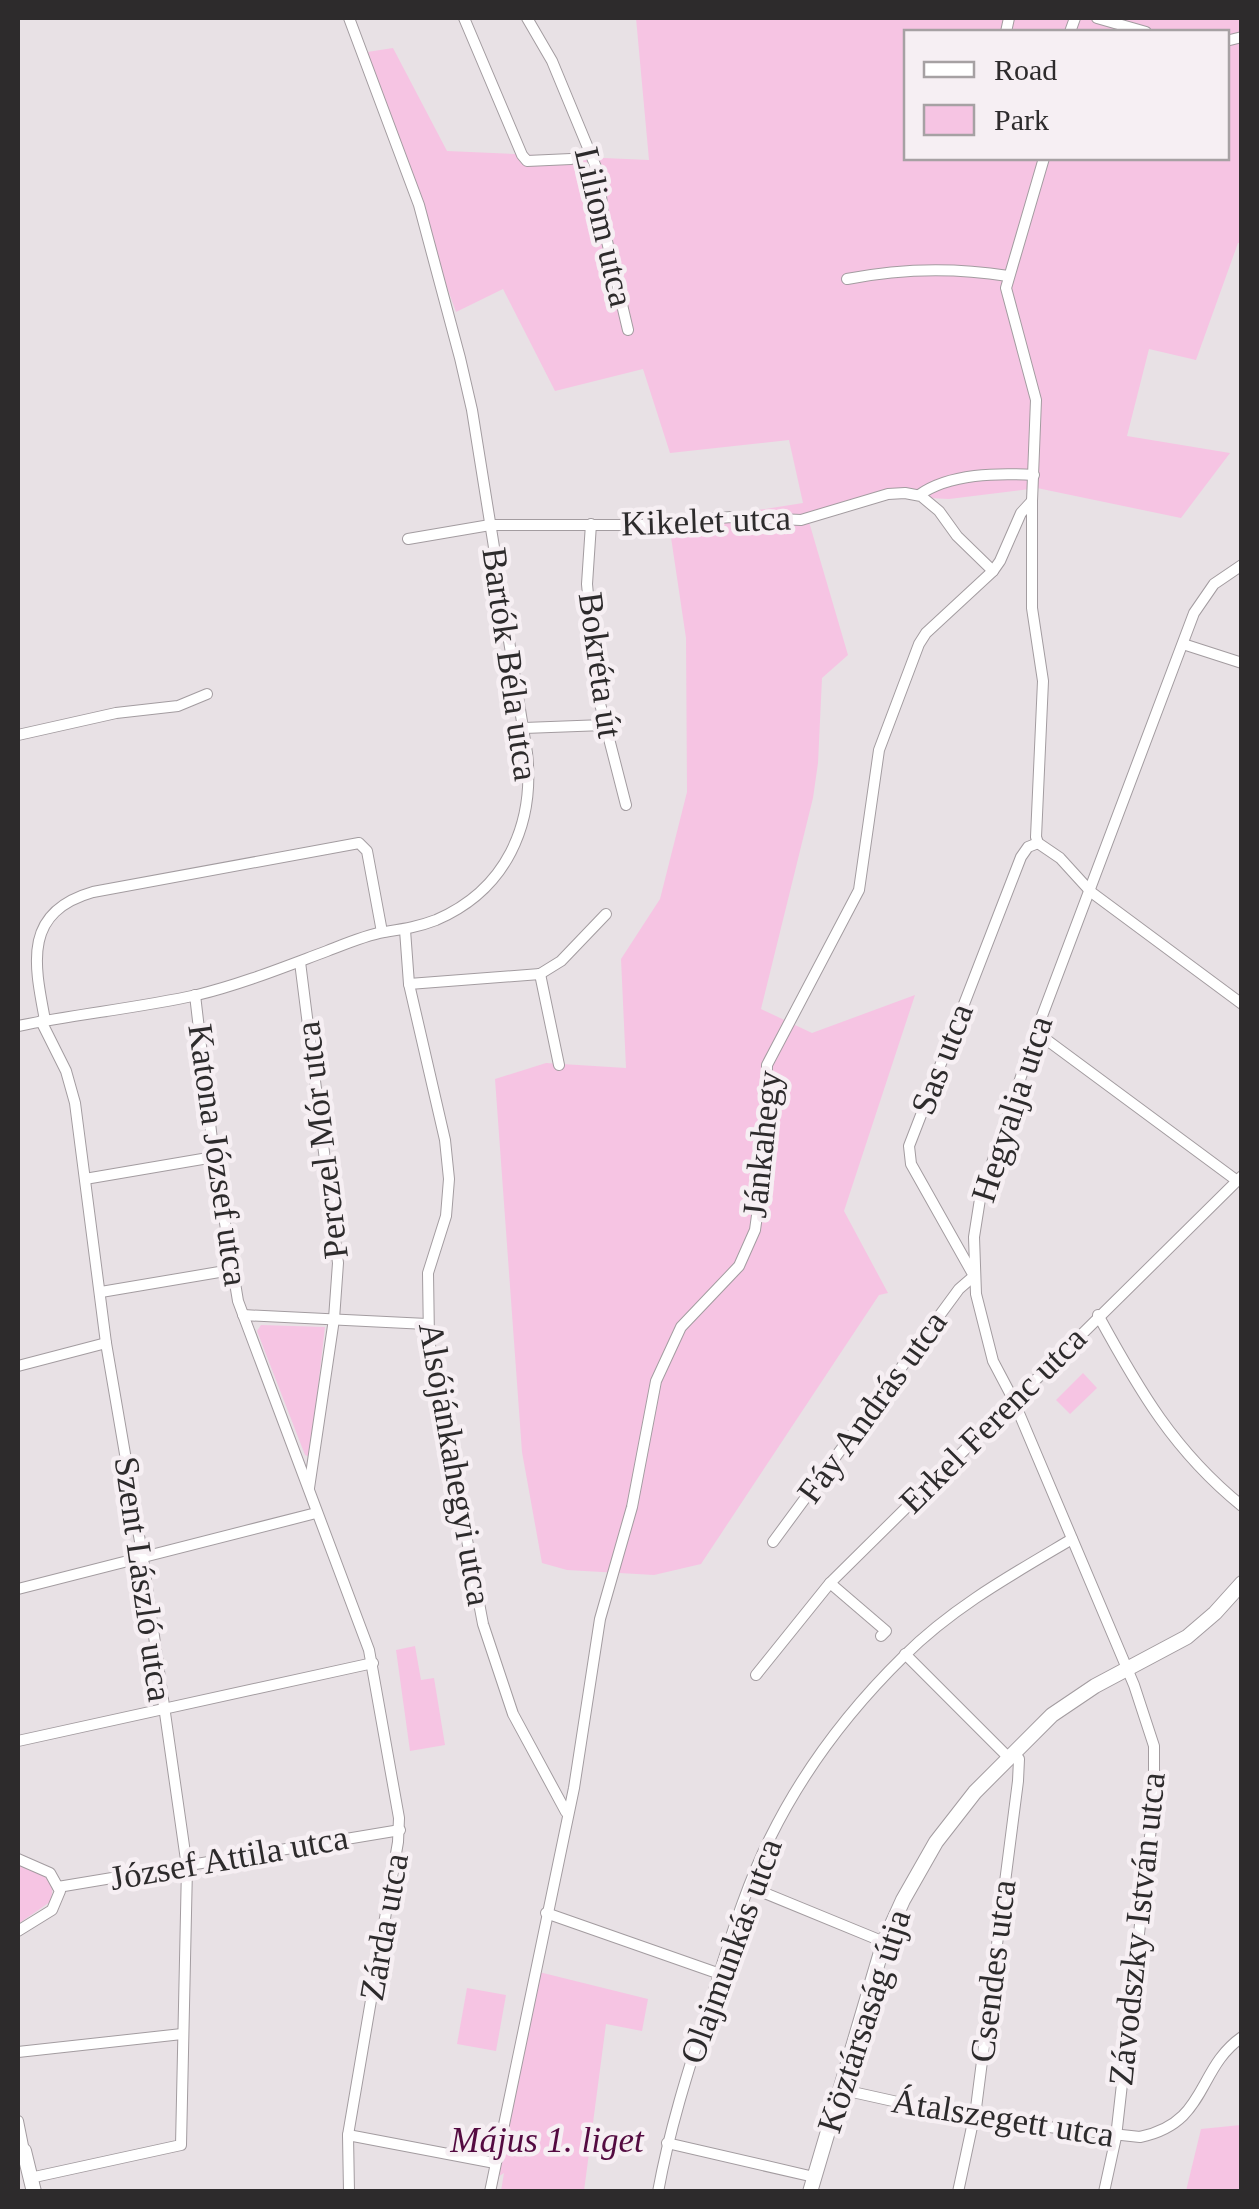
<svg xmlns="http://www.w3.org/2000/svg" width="1259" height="2209" font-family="'Times New Roman',serif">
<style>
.green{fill:#f6c4e3;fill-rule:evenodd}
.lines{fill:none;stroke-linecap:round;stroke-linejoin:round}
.street-casing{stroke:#a39ca0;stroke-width:12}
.secondary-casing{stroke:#a39ca0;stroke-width:16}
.street{stroke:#fff;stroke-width:10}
.secondary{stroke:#fff;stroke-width:14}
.labels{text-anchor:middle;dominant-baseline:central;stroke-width:9;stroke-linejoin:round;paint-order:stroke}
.street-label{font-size:35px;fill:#2d2b2c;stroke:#f6eff3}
.park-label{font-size:35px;font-style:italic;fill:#540b41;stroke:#f6eff3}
</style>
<rect width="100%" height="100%" fill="#e8e1e5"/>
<!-- green -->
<g class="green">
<path d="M636 18H1241V243H1238L1196 360 1149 349 1127 436 1230 453 1181 518 1037 488 949 499 890 496 807 515 848 655 822 678 818 763 813 798 761 1009 812 1033 915 995 844 1211 888 1293 879 1295 701 1564 654 1575 567 1570 542 1563 522 1452 495 1079 546 1063 626 1068 621 959 660 899 687 792 686 638 669 524 803 503 789 440 670 453 643 369 555 391 503 289 456 312 361 53 393 48 447 151 649 160ZM906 32H1226V158H906Z"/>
<path d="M261 1325 325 1327 310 1457 305 1455 257 1331Z"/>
<path d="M1083 1373 1097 1388 1070 1414 1056 1400Z"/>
<path d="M415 1646 421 1680 434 1678 445 1745 410 1751 396 1650Z"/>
<path d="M18 1864C39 1869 59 1876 50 1902L18 1924Z"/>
<path d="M539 1972 648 1999 642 2031 606 2024 584 2191H501L504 2173 493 2180Z"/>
<path d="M467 1988 506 1995 496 2051 457 2044Z"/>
<path d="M1241 2125V2191H1186L1201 2129Z"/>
</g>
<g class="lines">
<defs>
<g id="street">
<path d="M464 18 522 155 527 161 571 159"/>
<path d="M527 18 552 61 598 172 606 237 628 330"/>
<path d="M1097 18 1146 32"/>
<path d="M1006 32 1009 18"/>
<path d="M1070 32 1075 18"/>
<path d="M1226 41 1242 37"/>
<path d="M1044 158 1006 288 1036 400 1032 501V608L1043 681 1036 837 1038 843 1060 858 1091 892 1242 1004"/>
<path d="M847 279C902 268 952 267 1008 276"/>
<path d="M919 495C950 473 998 473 1034 475"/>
<path d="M591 524 587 584 597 692 626 805"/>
<path d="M408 539 490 525H640L731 517 801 520 888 494 905 493 921 496 939 511 957 536 993 571"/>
<path d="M1183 644 1242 663"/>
<path d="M524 728 604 725"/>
<path d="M18 735 116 713 178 706 207 694"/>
<path d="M405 930 409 984 445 1140 449 1179 446 1216 428 1273 429 1340 483 1624 513 1714 566 1812"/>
<path d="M300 962 338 1263 334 1319 309 1488"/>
<path d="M540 974 559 1065"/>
<path d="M540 974 561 961 606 914"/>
<path d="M409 984 540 974"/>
<path d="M195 995 214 1157 238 1301 369 1650 399 1818 398 1842 348 2135 349 2192"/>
<path d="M45 1020C34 963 23 912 93 892L359 843 367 851 382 932"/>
<path d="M18 1026C77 1014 138 1008 197 995 242 984 284 967 327 951 345 944 366 935 384 932 403 929 418 927 436 920 506 890 535 825 527 753L472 410 460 358 419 205 349 18"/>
<path d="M1036 1032 1236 1180"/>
<path d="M85 1179 214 1157"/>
<path d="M101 1292 231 1270"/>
<path d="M243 1315 427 1324"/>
<path d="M1098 1315C1139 1390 1174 1451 1242 1506"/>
<path d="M18 1366 106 1343"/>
<path d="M773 1542 959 1289 974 1276 911 1164 909 1146 1021 857 1028 847 1038 843"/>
<path d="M830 1583 886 1631 881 1636"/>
<path d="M18 1589 316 1513"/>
<path d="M905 1654 1008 1757"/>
<path d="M756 1675 830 1583 1242 1176"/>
<path d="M18 1741 373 1663"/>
<path d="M18 1859 50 1873 60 1891 52 1910 18 1931"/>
<path d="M58 1887 400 1830"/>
<path d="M750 1887 884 1942"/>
<path d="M546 1913 720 1974"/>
<path d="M18 2052 182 2034"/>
<path d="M839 2089 974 2119 1140 2137C1208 2123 1196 2069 1242 2037"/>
<path d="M18 2121 24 2151"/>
<path d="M348 2135 495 2163"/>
<path d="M667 2143 814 2177"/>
<path d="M30 2178 181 2145 187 1867 143 1559 106 1343 75 1103 66 1071 41 1021"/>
<path d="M490 2192 574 1788 600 1619 632 1507 656 1381 681 1327 739 1266 755 1230 766 1150 767 1065 859 890 879 750 919 644 926 633 993 571 1000 561 1021 513 1032 501"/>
<path d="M658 2192C670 2126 690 2065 710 2002 728 1947 744 1890 770 1838 803 1771 851 1708 904 1656 953 1607 1013 1574 1072 1539"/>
<path d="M958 2192 976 2108 1018 1781 1019 1759 1013 1752"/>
<path d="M1104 2192 1116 2137 1154 1801V1746L1134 1685 1013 1399 993 1361 976 1294 974 1237 980 1199 1036 1032 1194 613 1214 584 1242 565"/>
</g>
<g id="secondary">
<path d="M18 2149 24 2151 34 2192"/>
<path d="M810 2192 884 1942 903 1900 936 1842 975 1792 1052 1715 1095 1686 1187 1637 1215 1613 1242 1583"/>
</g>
</defs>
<!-- street casing -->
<use href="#street" class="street-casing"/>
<!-- secondary casing -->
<use href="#secondary" class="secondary-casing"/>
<!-- street -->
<use href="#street" class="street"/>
<!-- secondary -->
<use href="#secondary" class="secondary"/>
</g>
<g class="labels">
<!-- street labels -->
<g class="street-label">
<text transform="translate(604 227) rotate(77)">Liliom utca</text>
<text transform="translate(706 521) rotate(-2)">Kikelet utca</text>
<text transform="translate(510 664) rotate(82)">Bartók Béla utca</text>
<text transform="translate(600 665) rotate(82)">Bokréta út</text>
<text transform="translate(942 1059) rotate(-69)">Sas utca</text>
<text transform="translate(1012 1109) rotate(-72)">Hegyalja utca</text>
<text transform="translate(322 1140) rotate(-97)">Perczel Mór utca</text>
<text transform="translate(762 1144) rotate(-84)">Jánkahegy</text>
<text transform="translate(218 1155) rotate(82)">Katona József utca</text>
<text transform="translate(872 1407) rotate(-54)">Fáy András utca</text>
<text transform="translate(993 1420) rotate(-45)">Erkel Ferenc utca</text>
<text transform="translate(455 1464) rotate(80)">Alsójánkahegyi utca</text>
<text transform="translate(143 1579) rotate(82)">Szent László utca</text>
<text transform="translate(229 1858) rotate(-10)">József Attila utca</text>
<text transform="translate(384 1927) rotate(-80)">Zárda utca</text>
<text transform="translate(1137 1929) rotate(-84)">Závodszky István utca</text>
<text transform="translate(731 1951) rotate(-70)">Olajmunkás utca</text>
<text transform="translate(993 1971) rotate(-83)">Csendes utca</text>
<text transform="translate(864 2021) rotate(-72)">Köztársaság útja</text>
<text transform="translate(1003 2118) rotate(9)">Átalszegett utca</text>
</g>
<!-- park labels -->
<g class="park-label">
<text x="547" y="2140">Május 1. liget</text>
</g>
</g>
<!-- border -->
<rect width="1259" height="2209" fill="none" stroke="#2d2b2c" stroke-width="40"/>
<!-- legend -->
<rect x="904" y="30" width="325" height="130" fill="#f6eff3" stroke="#a6a1a3" stroke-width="2.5"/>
<rect x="924" y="62" width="50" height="15" fill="#ffffff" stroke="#a6a1a3" stroke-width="2.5"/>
<text x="994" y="80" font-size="30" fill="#2d2b2c">Road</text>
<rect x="924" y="105" width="50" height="30" fill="#f6c4e3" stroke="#a6a1a3" stroke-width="2.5"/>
<text x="994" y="130" font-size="30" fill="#2d2b2c">Park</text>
</svg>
